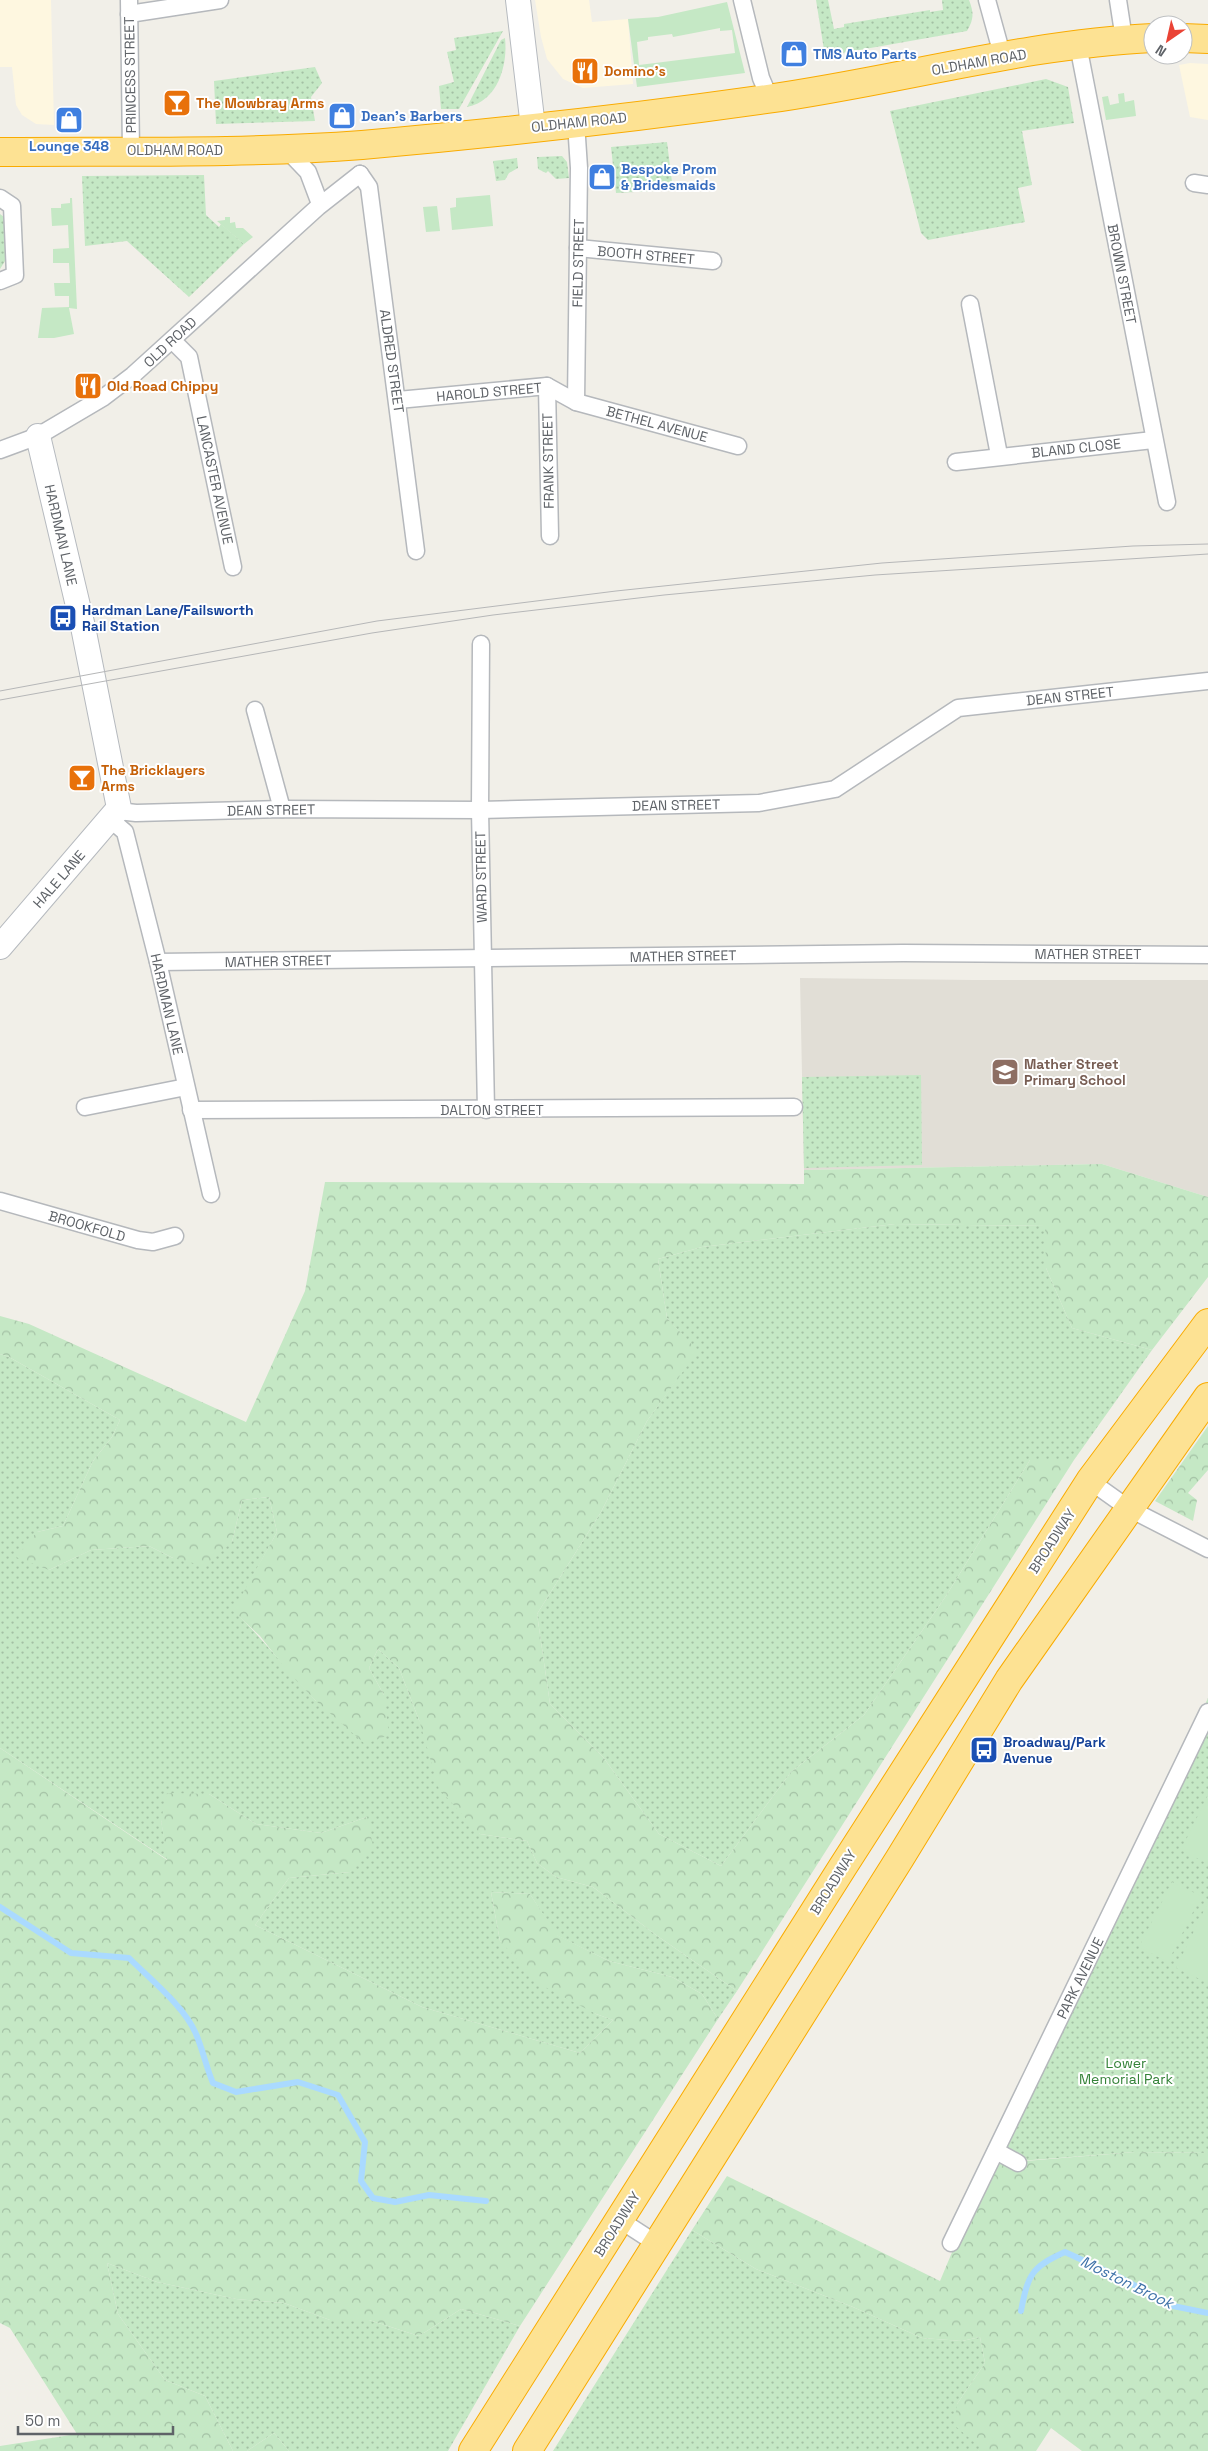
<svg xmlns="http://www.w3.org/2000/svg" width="1208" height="2451" font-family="'Space Grotesk',sans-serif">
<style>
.commercial{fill:#fef7e0}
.education{fill:#e1ded6}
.grass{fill:url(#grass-dots)}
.forest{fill:url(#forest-crowns)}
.garden{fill:#c5e8c5;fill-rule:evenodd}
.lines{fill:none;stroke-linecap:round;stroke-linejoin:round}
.stream{stroke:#aadaff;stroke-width:6}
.street-casing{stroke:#b5b8bc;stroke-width:19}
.secondary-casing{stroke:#b6babf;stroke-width:26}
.highway-casing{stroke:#f9ab00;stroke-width:30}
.street{stroke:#fff;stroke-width:16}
.secondary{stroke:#fff;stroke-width:24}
.highway{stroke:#fde293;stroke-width:28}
.tram{stroke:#b6b7b8;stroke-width:1}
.labels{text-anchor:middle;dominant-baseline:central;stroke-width:4;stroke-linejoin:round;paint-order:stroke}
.shop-label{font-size:14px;font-weight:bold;fill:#366cbe;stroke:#fff;text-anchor:start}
.street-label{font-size:14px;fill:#5f6368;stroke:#fff}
.food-label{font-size:14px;font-weight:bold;fill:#c56008;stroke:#fff;text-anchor:start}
.transit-label{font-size:14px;font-weight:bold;fill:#164399;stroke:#fff;text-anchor:start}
.education-label{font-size:14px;font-weight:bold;fill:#785e54;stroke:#fff;text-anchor:start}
.park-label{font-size:14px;fill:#348238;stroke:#fff}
.water-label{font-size:15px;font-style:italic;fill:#4174aa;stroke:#fff}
</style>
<defs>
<pattern id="grass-dots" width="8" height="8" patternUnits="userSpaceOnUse" patternTransform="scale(1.25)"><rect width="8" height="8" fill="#c5e8c5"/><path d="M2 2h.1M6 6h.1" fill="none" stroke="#a3c0a4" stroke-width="1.8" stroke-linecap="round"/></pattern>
<pattern id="forest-crowns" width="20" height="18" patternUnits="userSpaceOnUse" patternTransform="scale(1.25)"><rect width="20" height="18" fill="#c5e8c5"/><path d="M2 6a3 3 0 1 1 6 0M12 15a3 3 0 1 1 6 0" fill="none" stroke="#a3c0a4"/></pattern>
</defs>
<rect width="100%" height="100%" fill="#f1efe8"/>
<!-- commercial -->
<g class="commercial">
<path d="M0 0H51L54 125 36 124 22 115 16 105 12 67H0Z"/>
<path d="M535 0H589L592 22 628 19 633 84 583 88 563 79 547 59 541 37Z"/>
<path d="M1190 63 1208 64V120L1190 117 1179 65Z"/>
</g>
<!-- education -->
<path class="education" d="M800 978 973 980H1208V1197L1102 1164 804 1170Z"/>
<!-- grass -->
<g class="grass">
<path d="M816 0H828L834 29 844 27V24L930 10V12L943 10 942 0H969C974 13 974 19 967 31L825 56Z"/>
<path d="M503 31 459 109H441L439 86 454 82 447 52 456 50 454 38Z"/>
<path d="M505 38C508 65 498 101 467 107L501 40Z"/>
<path d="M315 67 322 83 311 97 315 121 216 124 214 81Z"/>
<path d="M1046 79 1068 87 1074 123 1022 131 1032 185 1018 188 1025 222 928 240 921 233 890 111Z"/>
<path d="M667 142 673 190 616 193 611 147Z"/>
<path d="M562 156 567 162 569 178 556 179 548 171 546 173 538 169 537 157Z"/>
<path d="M517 158 518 168 509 173 505 180 496 181 493 161Z"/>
<path d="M204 175 206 215 219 227 221 224 244 244 189 297 127 241 85 246 82 176Z"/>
<path d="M0 214 4 217 7 258 0 269Z"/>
<path d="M921 1075 922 1165 804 1168 802 1077Z"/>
<path d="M895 1224 1046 1226V1268L1072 1328 1152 1350 1074 1460H1030L946 1596 864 1715 791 1772 721 1866 659 1834 603 1757 550 1704 537 1614 601 1512 647 1421 697 1351 667 1318 658 1259 702 1247Z"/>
<path d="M0 1354 9 1357 120 1420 112 1437 93 1461 63 1526 37 1532 49 1570 91 1550 149 1546 173 1558 232 1542 242 1500 269 1497 277 1532 234 1611C263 1639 288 1671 316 1701L384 1695 369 1668 378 1649 399 1668 419 1720 480 1834 527 1841 537 1863 556 1877 593 1887 656 1935 737 1991 718 2019 702 1994 672 1977 609 1961 556 1935 530 1894 491 1892 500 1941 596 2014 613 2020 580 2053 422 2007 255 1925 289 1878 350 1872 367 1817 321 1833 256 1824 209 1794 161 1820 168 1860 0 1748Z"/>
<path d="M1208 1698V2153L1135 2152 995 2163Z"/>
<path d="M692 2230 756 2269 853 2307 922 2338 962 2341 980 2337 985 2363 957 2404 981 2448 978 2451H553Z"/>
<path d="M107 2263 157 2282 236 2299 284 2303 330 2320H369L419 2336 461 2309 520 2326 448 2451H289L274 2433 247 2451H233L205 2396 165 2380 118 2314Z"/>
</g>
<!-- forest -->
<g class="forest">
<path d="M1102 1164 1208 1197V1277L1152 1350 1072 1328 1046 1268 1045 1226 895 1224 702 1247 658 1259 667 1318 698 1351 647 1421 601 1512 537 1614 550 1704 603 1757 659 1834 721 1866 791 1772 864 1715 946 1596 1030 1460H1074L737 1991 656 1935 593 1887 556 1877 537 1863 527 1841 480 1834 439 1789 419 1720 399 1668 378 1649 369 1668 384 1695 389 1735 365 1744 316 1701 289 1673 260 1636 233 1611 277 1532 269 1497 242 1500 232 1542 205 1566 173 1558 149 1546 91 1550 49 1570 16 1557 37 1532 63 1526 93 1461 112 1437 120 1420 9 1357 0 1354V1316L29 1324 246 1422 305 1291 325 1182 804 1184V1170Z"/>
<path d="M1208 1426V1470L1188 1493 1197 1500 1193 1521 1155 1501Z"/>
<path d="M0 1748 167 1860 161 1820 167 1793 209 1794 256 1824 321 1833 367 1817 373 1846 350 1872 289 1878 255 1925 422 2007 580 2053 613 2020 596 2014 541 1985 500 1941 491 1892 530 1894 557 1935 609 1961 672 1977 702 1994 718 2019 520 2326 461 2309 419 2336 369 2320H330L284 2303 236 2299 157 2282 107 2263 118 2314 165 2380 205 2396 233 2451H0V2446L77 2434 10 2328 0 2323Z"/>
<path d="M1135 2152 1208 2153V2451H1082L1051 2428 1036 2451H978L980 2447 954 2425 957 2404 985 2363 980 2337 962 2341 922 2338 853 2307 756 2269 692 2230 727 2176 940 2281 989 2164Z"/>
<path d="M274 2433 289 2451H247Z"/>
</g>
<!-- garden -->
<g class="garden">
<path d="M727 2 745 73 637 87 628 19 658 17ZM720 28V31L732 30 735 53 639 65 637 42 648 40V37L672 34 673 37Z"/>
<path d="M1124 93 1125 102 1134 100 1136 116 1106 120 1102 97 1108 96 1110 105 1119 103 1118 94Z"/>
<path d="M490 195 493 226 452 230 450 208 456 207V198Z"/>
<path d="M70 198H72L77 309 69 308 74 334 54 338H38L42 308 69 307V296H55L54 283H70L69 263H53V249L69 248 68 225 52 226 51 208H61V204L70 203Z"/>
<path d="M437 206 440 231 426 232 423 207Z"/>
<path d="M225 217H230V223L235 222 236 228H243L253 237 244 244 217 221 225 220Z"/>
<path d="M1208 1795V1864L1181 1850Z"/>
<path d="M1172 1882 1201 1896 1168 1962 1139 1947Z"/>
<path d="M1208 1902V1979L1206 1982 1176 1968Z"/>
</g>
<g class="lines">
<!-- stream -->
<g class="stream">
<path d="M0 1907 71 1953 129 1958C150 1979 185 2007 196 2034 203 2050 206 2067 213 2083L236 2092 298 2082 338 2095 365 2142 361 2181 373 2198 395 2202 429 2195 486 2201"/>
<path d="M1021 2311C1028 2275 1031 2267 1065 2252L1119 2277 1173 2306 1208 2313"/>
</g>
<defs>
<g id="street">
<path d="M129 0 131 151"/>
<path d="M742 0 761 78 770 99"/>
<path d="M987 0 1003 58"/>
<path d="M1118 0 1124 39"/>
<path d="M129 14 220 0"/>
<path d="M1078 45 1167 502"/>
<path d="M286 149 308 172 320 204"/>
<path d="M360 174 369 187 416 551"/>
<path d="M1194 183 1208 185"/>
<path d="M0 198 12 206 15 275 0 281"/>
<path d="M578 248 713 261"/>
<path d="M970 304 999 455"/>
<path d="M172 340 189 357 233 567"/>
<path d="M547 386 550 536"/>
<path d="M398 400 547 386 576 402 738 446"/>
<path d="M576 402 579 168 576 123"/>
<path d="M0 450 38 436 104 397 133 375 318 207 360 174"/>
<path d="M956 462 1153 440"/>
<path d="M481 644 480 810 486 1110"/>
<path d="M255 710 282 809"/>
<path d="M118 811 136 813 282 809 480 810 759 803 835 789 958 708 1208 681"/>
<path d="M111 820 125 832 158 962 211 1194"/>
<path d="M158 962 903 953 1208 955"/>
<path d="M85 1107 186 1087"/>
<path d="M191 1110 794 1107"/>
<path d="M0 1201 138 1240 153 1242 175 1236"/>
<path d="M1090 1481 1128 1508 1208 1549"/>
<path d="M996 2151 1018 2163"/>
<path d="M620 2220 657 2244"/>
<path d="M951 2243 1208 1712"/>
</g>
<g id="secondary">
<path d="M518 0 533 127"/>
<path d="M0 947 119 808 83 627 38 436"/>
</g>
<g id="highway">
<path d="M1183 38 1208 39"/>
<path d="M0 152C120 151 242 154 362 145 497 133 633 118 767 99 896 81 1023 44 1153 38"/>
<path d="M473 2451 842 1868 1090 1481 1208 1323"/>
<path d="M527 2451 900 1858 1009 1680 1208 1397"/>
</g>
</defs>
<!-- street casing -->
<use href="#street" class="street-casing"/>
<!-- secondary casing -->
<use href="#secondary" class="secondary-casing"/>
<!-- highway casing -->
<use href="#highway" class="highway-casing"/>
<!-- street -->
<use href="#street" class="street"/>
<!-- secondary -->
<use href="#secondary" class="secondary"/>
<!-- highway -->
<use href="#highway" class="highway"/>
<!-- tram -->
<g class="tram">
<path d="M0 691 377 621 616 591 882 563 1133 546 1208 544"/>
<path d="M0 700 372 633 493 615 664 595 875 575 1208 554"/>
</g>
</g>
<!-- icons -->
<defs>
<symbol id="shop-square" viewBox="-11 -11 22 22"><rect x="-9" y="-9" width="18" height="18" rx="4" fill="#3f7fe0" stroke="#fff"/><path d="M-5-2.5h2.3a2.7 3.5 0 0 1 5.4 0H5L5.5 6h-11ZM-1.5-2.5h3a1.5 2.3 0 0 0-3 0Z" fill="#fff"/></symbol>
<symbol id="restaurant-square" viewBox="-11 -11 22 22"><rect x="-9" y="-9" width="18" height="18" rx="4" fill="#e8710a" stroke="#fff"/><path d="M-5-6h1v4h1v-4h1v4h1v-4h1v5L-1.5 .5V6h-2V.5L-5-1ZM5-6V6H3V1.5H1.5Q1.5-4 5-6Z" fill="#fff"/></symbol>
<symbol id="bar-square" viewBox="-11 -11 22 22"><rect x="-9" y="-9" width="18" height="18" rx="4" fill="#e8710a" stroke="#fff"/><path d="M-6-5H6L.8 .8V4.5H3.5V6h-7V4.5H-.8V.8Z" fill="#fff"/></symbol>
<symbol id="bus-square" viewBox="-11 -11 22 22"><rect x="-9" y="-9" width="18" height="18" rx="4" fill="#1a4fb4" stroke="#fff"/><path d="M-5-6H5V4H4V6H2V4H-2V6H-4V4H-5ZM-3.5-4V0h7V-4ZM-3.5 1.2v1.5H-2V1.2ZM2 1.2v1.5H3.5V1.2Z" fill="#fff"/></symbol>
<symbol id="school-square" viewBox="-11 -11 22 22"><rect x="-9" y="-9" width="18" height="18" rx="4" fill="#8d6e63" stroke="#fff"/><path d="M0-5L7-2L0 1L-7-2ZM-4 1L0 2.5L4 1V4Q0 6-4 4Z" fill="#fff"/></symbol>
</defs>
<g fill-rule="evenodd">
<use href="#shop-square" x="778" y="38" width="32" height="32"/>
<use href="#restaurant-square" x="569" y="55" width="32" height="32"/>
<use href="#bar-square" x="161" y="87" width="32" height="32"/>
<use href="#shop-square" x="326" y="100" width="32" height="32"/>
<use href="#shop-square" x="53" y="104" width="32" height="32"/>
<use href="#shop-square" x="586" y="161" width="32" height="32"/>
<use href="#restaurant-square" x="72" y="370" width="32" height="32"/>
<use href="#bus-square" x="47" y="602" width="32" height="32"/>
<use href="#bar-square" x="66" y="762" width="32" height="32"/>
<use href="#school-square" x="989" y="1056" width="32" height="32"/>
<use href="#bus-square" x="968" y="1734" width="32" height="32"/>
</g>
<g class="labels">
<!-- shop labels -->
<g class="shop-label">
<text x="813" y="54">TMS Auto Parts</text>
<text x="361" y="116">Dean's Barbers</text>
<text x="69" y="146" text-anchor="middle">Lounge 348</text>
<text x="621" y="169">Bespoke Prom<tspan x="621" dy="16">&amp; Bridesmaids</tspan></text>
</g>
<!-- street labels -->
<g class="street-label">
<text transform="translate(979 62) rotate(-10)">OLDHAM ROAD</text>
<text transform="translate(130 75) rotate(-91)">PRINCESS STREET</text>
<text transform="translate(579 122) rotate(-6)">OLDHAM ROAD</text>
<text x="175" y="150">OLDHAM ROAD</text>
<text transform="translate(646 255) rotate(5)">BOOTH STREET</text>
<text transform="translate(578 263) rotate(-89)">FIELD STREET</text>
<text transform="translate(1122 274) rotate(79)">BROWN STREET</text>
<text transform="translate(170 342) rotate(-43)">OLD ROAD</text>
<text transform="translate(392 361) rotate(82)">ALDRED STREET</text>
<text transform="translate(489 392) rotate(-5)">HAROLD STREET</text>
<text transform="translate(657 424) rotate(15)">BETHEL AVENUE</text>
<text transform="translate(1076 448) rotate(-6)">BLAND CLOSE</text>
<text transform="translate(548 461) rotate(-91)">FRANK STREET</text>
<text transform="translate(215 480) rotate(78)">LANCASTER AVENUE</text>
<text transform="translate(61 535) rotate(77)">HARDMAN LANE</text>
<text transform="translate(1070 696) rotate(-6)">DEAN STREET</text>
<text transform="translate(676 805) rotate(-1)">DEAN STREET</text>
<text transform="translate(271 810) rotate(-1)">DEAN STREET</text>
<text transform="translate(481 877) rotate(-91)">WARD STREET</text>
<text transform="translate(59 879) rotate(-49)">HALE LANE</text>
<text x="1088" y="954">MATHER STREET</text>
<text transform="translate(683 956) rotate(-1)">MATHER STREET</text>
<text transform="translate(278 961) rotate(-1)">MATHER STREET</text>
<text transform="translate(167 1004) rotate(77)">HARDMAN LANE</text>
<text x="492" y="1110">DALTON STREET</text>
<text transform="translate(87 1226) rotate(16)">BROOKFOLD</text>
<text transform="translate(1052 1541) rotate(-57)">BROADWAY</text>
<text transform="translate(833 1882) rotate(-58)">BROADWAY</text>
<text transform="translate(1080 1978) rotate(-64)">PARK AVENUE</text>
<text transform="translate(617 2224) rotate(-58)">BROADWAY</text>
</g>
<!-- food labels -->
<g class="food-label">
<text x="604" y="71">Domino's</text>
<text x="196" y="103">The Mowbray Arms</text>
<text x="107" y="386">Old Road Chippy</text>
<text x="101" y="770">The Bricklayers<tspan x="101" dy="16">Arms</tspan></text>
</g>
<!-- transit labels -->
<g class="transit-label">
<text x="82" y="610">Hardman Lane/Failsworth<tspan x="82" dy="16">Rail Station</tspan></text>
<text x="1003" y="1742">Broadway/Park<tspan x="1003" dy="16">Avenue</tspan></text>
</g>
<!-- education labels -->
<g class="education-label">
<text x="1024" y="1064">Mather Street<tspan x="1024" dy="16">Primary School</tspan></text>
</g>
<!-- park labels -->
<g class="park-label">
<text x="1126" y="2063">Lower<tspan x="1126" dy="16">Memorial Park</tspan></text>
</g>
<!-- water labels -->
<g class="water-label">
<text transform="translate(1127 2282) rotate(26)">Moston Brook</text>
</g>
</g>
<!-- north arrow -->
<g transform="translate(1168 40) rotate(214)"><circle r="24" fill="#ffffff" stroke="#bfc1c3"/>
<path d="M0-4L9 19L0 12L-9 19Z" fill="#ea4335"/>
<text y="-8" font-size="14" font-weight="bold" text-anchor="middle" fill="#5f6368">N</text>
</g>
<!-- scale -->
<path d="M18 2426v8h155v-8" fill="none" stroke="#5f6368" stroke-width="2.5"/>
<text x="25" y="2426" font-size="15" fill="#5f6368" stroke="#ffffff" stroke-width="4" paint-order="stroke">50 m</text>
</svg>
